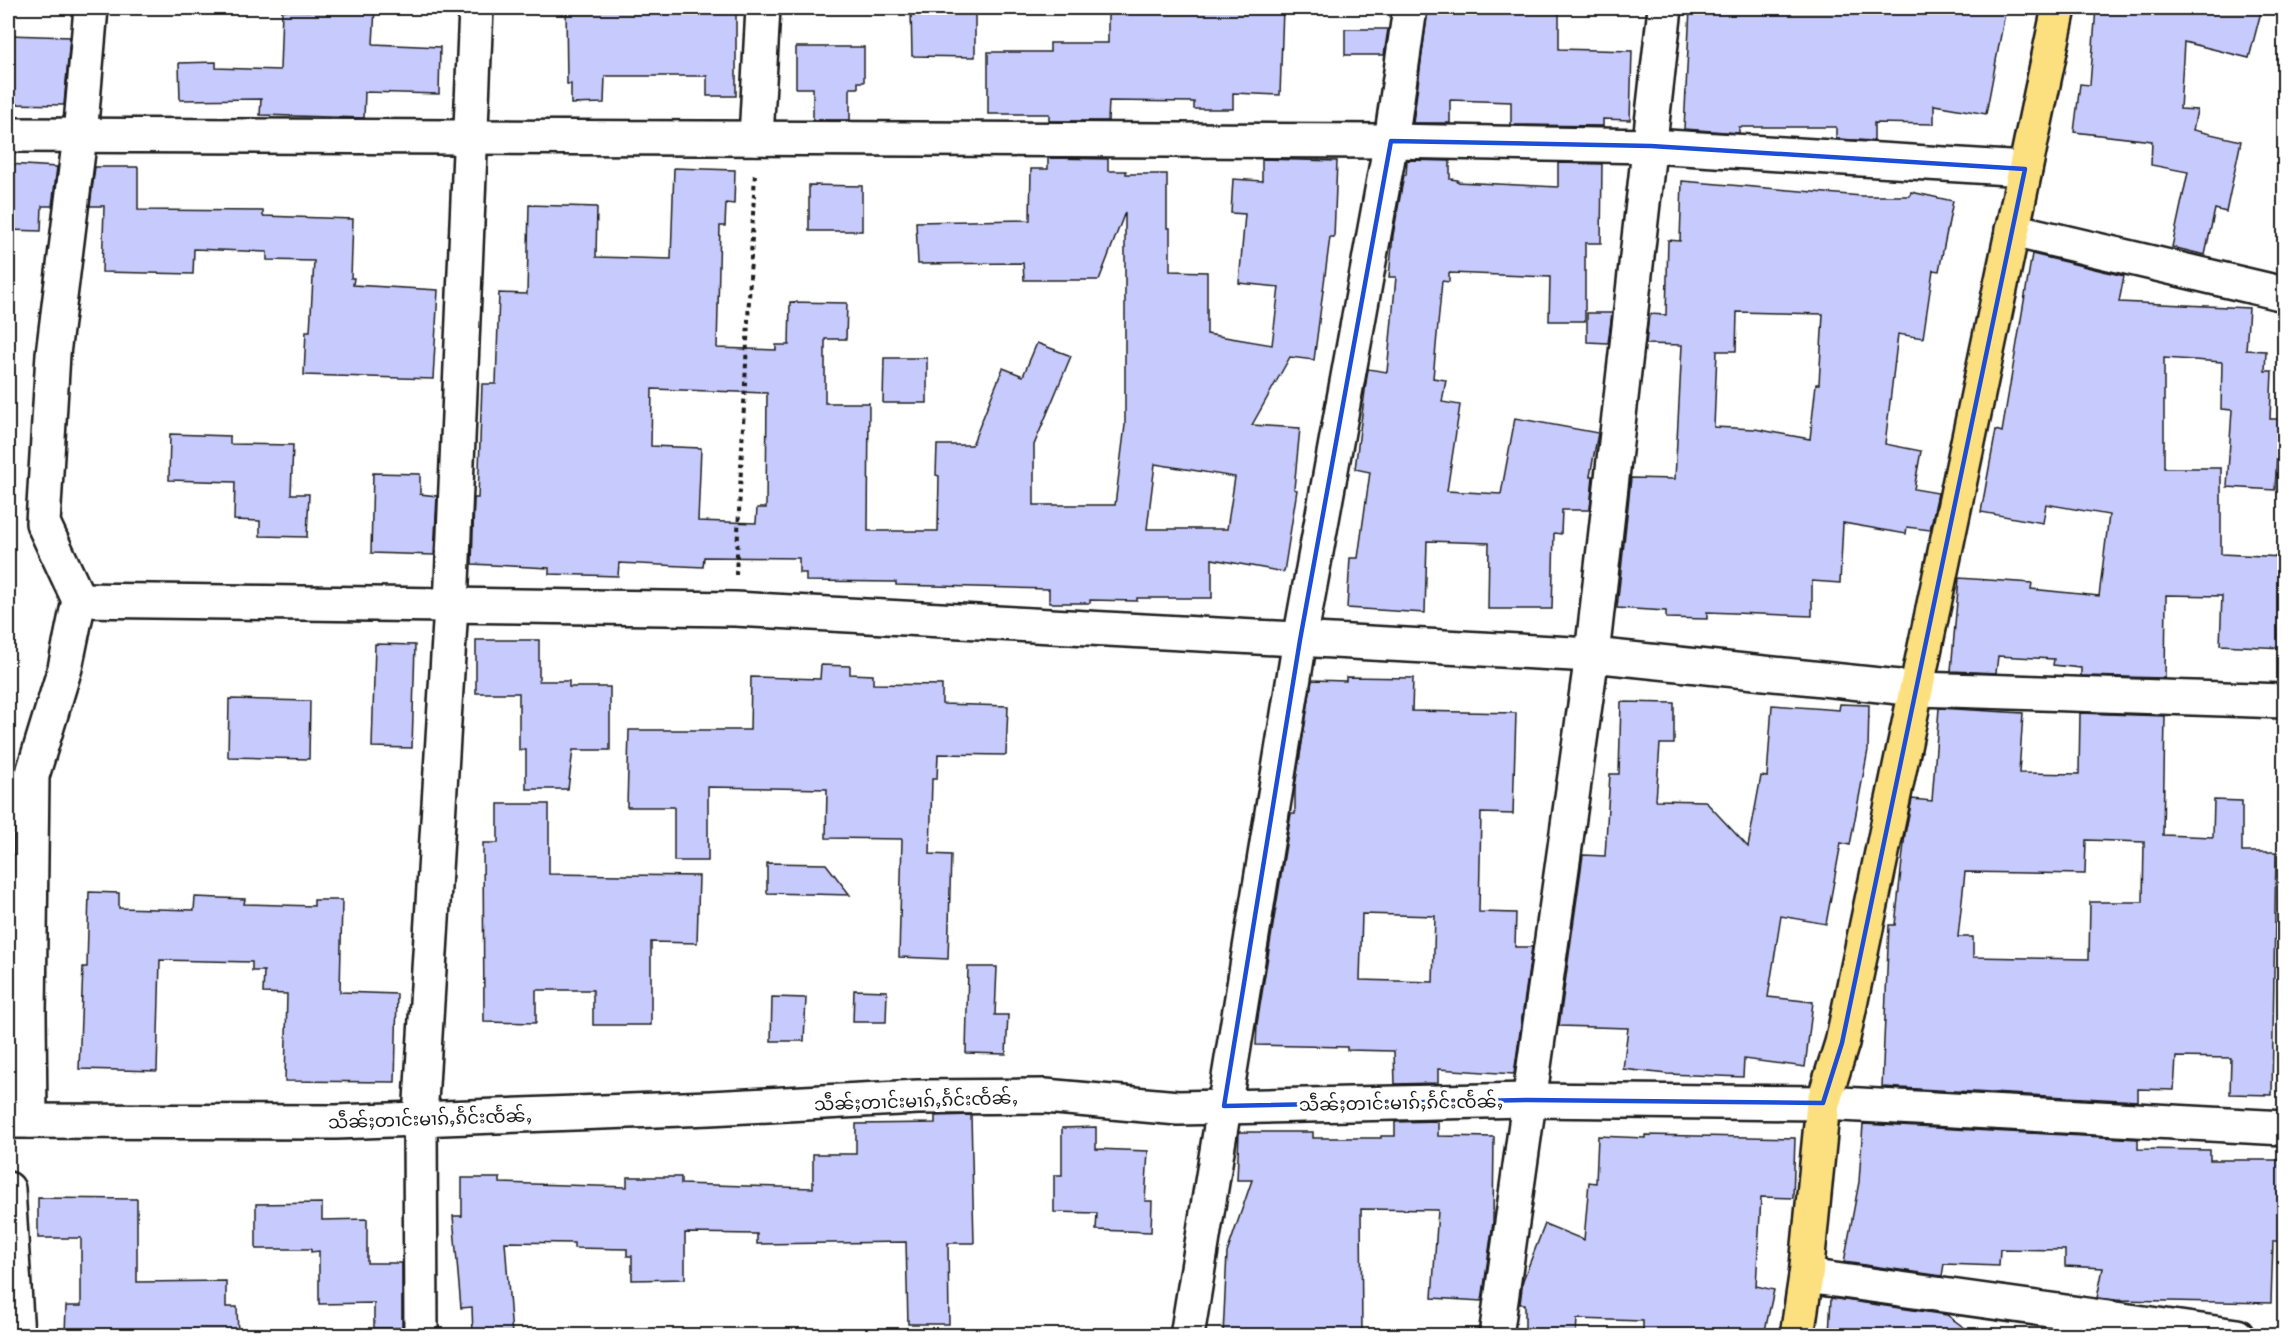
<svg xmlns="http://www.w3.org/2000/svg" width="2292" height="1343" font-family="Mali,'Noto Sans Myanmar',sans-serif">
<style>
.building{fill:#c6cafc;stroke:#1c1c1c;stroke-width:1.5;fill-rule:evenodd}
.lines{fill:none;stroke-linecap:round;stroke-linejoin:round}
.street-casing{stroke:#1c1c1c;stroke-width:38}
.highway-casing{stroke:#1c1c1c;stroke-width:38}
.path{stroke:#1c1c1c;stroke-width:4;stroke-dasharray:4.5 4.5;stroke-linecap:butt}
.street{stroke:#fff;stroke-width:33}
.highway{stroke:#fce080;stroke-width:33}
.marked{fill:none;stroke:#1d4ed8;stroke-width:4.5;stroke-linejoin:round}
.labels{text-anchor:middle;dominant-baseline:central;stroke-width:6;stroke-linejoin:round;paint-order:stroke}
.street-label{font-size:18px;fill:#1c1c1c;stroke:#fff}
</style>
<rect width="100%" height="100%" fill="#fff"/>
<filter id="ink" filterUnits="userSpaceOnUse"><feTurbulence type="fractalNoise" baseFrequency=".0167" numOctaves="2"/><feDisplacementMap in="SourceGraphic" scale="12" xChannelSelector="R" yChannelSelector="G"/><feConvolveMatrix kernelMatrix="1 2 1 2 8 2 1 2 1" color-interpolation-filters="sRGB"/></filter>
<g filter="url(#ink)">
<!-- building -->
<g class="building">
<path d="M342 8H375L373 44 440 47 439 94 365 92 364 118 260 115 261 99 180 100 179 63 216 62V68L280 70 282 10 342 12Z"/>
<path d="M613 8H736V96H707V76H605L604 103 571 104V84H567L566 9Z"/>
<path d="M911 8H975V57L912 56Z"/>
<path d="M1108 8H1283L1280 95 1233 93V109H1194V102L1109 101 1108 121H1049V114H988V52H1050V43H1108Z"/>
<path d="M1428 8 1559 9V49L1632 51 1630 120 1603 119V126L1511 125V102L1450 100V123H1413Z"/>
<path d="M1690 8H2006L1986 114 1934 105V124L1874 123V141L1836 139V127H1739V133L1684 129Z"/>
<path d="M2096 8H2262L2249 58 2184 42 2180 109 2197 110 2193 130 2241 141 2226 212 2215 209 2205 255 2172 247 2188 172 2151 165 2152 141 2074 132 2080 84 2090 85Z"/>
<path d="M1345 29H1388L1384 55H1345Z"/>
<path d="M8 35 70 37 64 105 8 104Z"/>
<path d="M796 47H864V82H858V88H850V120H813V88H796Z"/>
<path d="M1048 158 1108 159V171H1126V174H1167V228H1170V271L1207 272V334L1272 345 1279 287 1239 283 1245 214 1231 213 1233 179 1262 181V159L1337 161 1334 237H1330L1314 360 1290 357 1252 425 1300 428 1294 489 1297 490 1284 572 1212 559V598H1137V601L1090 600V603H1049V589L896 585V582L806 581V573H799V558L704 557 703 567 619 563 618 576 549 574V568L472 564 474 498H478L482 384H496L499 293 527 294 529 205 597 207 596 257 671 259 674 168 735 170 734 204 726 203 725 226H720L717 348 776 350V345H789L790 302 847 303 846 339H825V403H869L868 531H938L939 476 936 475 937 445H972L1003 368 1023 376 1037 343 1071 356 1034 445V505H1115L1125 425V212L1099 280H1024L1023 263 918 264 916 222 1030 220 1031 169H1048ZM652 389 767 393 766 508H757L756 523 698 521 701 448 651 446ZM1155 464 1235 477 1227 529H1147Z"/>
<path d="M1407 160 1450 161V179L1458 180 1457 182 1558 187V163L1602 164 1601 243H1585V321H1549L1550 277 1449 273V282L1442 281 1433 378 1446 380 1442 402 1460 405 1447 491 1501 494 1515 418 1598 433 1590 476H1593L1590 510H1562L1561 534 1554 533 1552 609H1488L1489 543 1427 541 1425 613 1347 608 1350 558H1358L1370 472 1355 469 1366 383 1368 369 1387 372 1396 277H1389L1393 235 1404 175H1406Z"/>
<path d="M8 164 57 167 52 206H42L41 231 8 230Z"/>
<path d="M95 167H138V210L263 211V216L353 219 351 278H354L353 285 438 290 433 379 304 375 306 331H310L314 261 267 260V252L194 249 193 274 102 272 104 206H90Z"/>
<path d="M1682 181 1862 196H1910L1911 192 1953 201 1939 271 1933 270 1923 338 1898 334 1885 444 1921 451 1914 489 1938 493 1930 530 1907 527 1906 534 1843 523 1840 583 1812 581V616L1707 612V619L1666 618V611L1617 608 1631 478 1675 479 1682 345 1646 344 1649 314 1666 315 1668 240 1680 241ZM1737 312 1823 314 1819 384H1816L1810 439 1755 429 1714 427 1717 351H1736Z"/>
<path d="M809 185 862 186V231H809Z"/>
<path d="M2032 254 2124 276 2119 302 2249 308 2246 350 2266 351 2265 371H2272L2270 419H2279L2275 490 2227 487 2232 410 2221 409 2222 362 2164 358V468H2221V554L2284 557V648L2220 645 2222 596 2166 595 2165 678 2081 676V668L2053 665 2054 659 1998 656 1996 673 1951 671 1959 578 2032 583 2031 589 2099 596 2109 515 2046 504 2043 523 1981 512 1996 430 2002 432Z"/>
<path d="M1587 313H1612L1608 343 1587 342Z"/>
<path d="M884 358H927V403H883Z"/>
<path d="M170 434 230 436V444L293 445 291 494H309L307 537 260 536V521L234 520 235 482 169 480Z"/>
<path d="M373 473 420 474V494L437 496 434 555 371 553Z"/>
<path d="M476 640H539V681H569V687H610V750H573L568 789H526V750H519V693H476Z"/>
<path d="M375 644 415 645 412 748 372 747Z"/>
<path d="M821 665 850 666V674L873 675V684L942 685V704L1008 706 1006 755 938 754 937 779H932L930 854 951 855 948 959 899 957 902 839 826 838 827 789 708 787V861H674V807H627L629 730H750L751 677 820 679Z"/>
<path d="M1346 677 1413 678 1412 711 1516 713 1513 814 1481 813 1479 912 1516 913 1515 947H1532L1514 1074 1438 1069V1083L1395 1084 1394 1051 1347 1050V1047L1256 1045 1257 1024 1291 814H1295V786L1312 680 1346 681ZM1362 914 1435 916 1433 982 1360 980Z"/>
<path d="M229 699 310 701 309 759 228 757Z"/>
<path d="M1621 702 1674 703V744H1660L1656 800 1705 801 1748 847 1761 776 1767 777 1772 705 1839 710 1840 704 1869 705 1868 750 1850 845 1841 843 1826 924 1781 916 1768 997 1813 1002 1805 1067 1744 1059 1743 1077 1667 1074 1623 1069 1628 1028 1559 1026 1583 855 1605 856 1610 774H1619Z"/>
<path d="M1939 708 2023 713 2019 773 2079 774 2080 713 2165 716 2163 835 2213 837 2214 800 2242 801V852H2276L2272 1095 2230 1094 2231 1058 2176 1057 2174 1090 2138 1089V1101L1882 1087 1889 925H1895L1905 834 1912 799 1932 801ZM2086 840 2144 842 2143 902H2090L2089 959 1973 957V937H1958L1965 872 2085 874Z"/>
<path d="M498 804H549V874L699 876 697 943 651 942V1025H593V990H536V1023L484 1022 483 843H498Z"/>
<path d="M767 863 826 864 850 895 767 893Z"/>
<path d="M89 892 119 893V908L194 910 195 897 245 899 244 904 314 906V900H342L340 992 397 994 395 1082 285 1081 287 994 263 993 264 971H252V962L160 960 157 1071 79 1069 83 967H87Z"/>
<path d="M968 967H997L995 1015H1008L1006 1054 966 1053Z"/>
<path d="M854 990 887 991 886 1022H853Z"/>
<path d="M772 997 806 998 804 1041H771Z"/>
<path d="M971 1115 974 1243H948L949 1324H908L906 1242 757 1244V1234L685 1233V1279L632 1280V1256H627V1249L574 1248V1243L505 1242 512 1335H473L472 1307 461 1308 453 1216H462V1178H500V1183L627 1187V1177H681V1184L813 1188V1154H856V1124L935 1123V1116Z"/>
<path d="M1438 1121V1136L1494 1137 1493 1222 1482 1301 1432 1298 1438 1210 1361 1209 1362 1335H1223L1227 1253 1252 1180H1237L1239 1132H1313V1138H1381V1136H1395V1122Z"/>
<path d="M1863 1124 2138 1139V1149L2210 1150V1160H2284V1241H2273L2271 1303 2116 1300 2097 1298 2103 1268 2065 1266V1250L2000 1249 1999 1266 1944 1264 1942 1276 1844 1262 1859 1182Z"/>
<path d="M1096 1127V1149L1148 1151 1145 1201H1152L1151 1232 1096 1230 1097 1213 1054 1212V1175H1062V1128Z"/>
<path d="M1645 1135 1795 1138 1793 1198 1761 1197 1756 1286 1774 1290 1764 1335H1643V1321L1577 1319 1576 1335H1525V1304H1520L1523 1280 1545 1224 1584 1240 1589 1182 1596 1183 1598 1136 1645 1138Z"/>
<path d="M38 1198 137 1199V1282L226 1281V1307H237L238 1335H65L66 1306H81V1238H38Z"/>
<path d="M322 1203V1220L367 1219V1263H402V1328H374V1303L319 1304V1251L311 1252V1249H256V1204Z"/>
<path d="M1831 1298 1947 1315 1974 1335H1829Z"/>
</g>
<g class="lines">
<defs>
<g id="street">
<path d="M8 135 1391 141 1651 146 2025 169"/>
<path d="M756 138 763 8"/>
<path d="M2012 230 2284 294"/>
<path d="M79 600 735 609 1592 655 1918 689 2284 701"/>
<path d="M8 1121 336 1122 710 1108 918 1097 1045 1096 1178 1108 1527 1100 1823 1103 2284 1128"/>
<path d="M30 1121 29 1014 32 776 65 668 79 600 43 523 53 354 80 136 91 8"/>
<path d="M8 1189 17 1336"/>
<path d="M1806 1276 2237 1336"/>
<path d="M421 1336 420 1118 451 606 476 8"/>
<path d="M1187 1336 1300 640 1391 141 1410 8"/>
<path d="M1496 1336 1592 655 1665 8"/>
</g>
<path id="highway" d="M1797 1336 1806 1276 1823 1103 1842 1043 2059 8"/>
</defs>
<!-- street casing -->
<use href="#street" class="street-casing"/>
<!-- highway casing -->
<use href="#highway" class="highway-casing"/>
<!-- path -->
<path class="path" d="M736 575 755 172"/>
<!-- street -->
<use href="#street" class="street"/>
<!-- highway -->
<use href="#highway" class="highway"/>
</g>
</g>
<!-- marked area -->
<path class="marked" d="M1391 141 1651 146 2025 169 1842 1043 1823 1103 1527 1100 1224 1106 1300 640Z"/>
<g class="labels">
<!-- street labels -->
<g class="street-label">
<text transform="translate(916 1100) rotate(-2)">သဵၼ်ႈတၢင်းမၢၵ်ႇၵႅင်းၸႅၼ်ႇ</text>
<text transform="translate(1401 1102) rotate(-1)">သဵၼ်ႈတၢင်းမၢၵ်ႇၵႅင်းၸႅၼ်ႇ</text>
<text transform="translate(430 1118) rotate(-2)">သဵၼ်ႈတၢင်းမၢၵ်ႇၵႅင်းၸႅၼ်ႇ</text>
</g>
</g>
<!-- margin -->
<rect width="2292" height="1343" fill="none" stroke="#fff" stroke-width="30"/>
<rect x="15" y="15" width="2262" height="1313" fill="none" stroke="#1c1c1c" stroke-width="2" filter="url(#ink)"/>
</svg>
